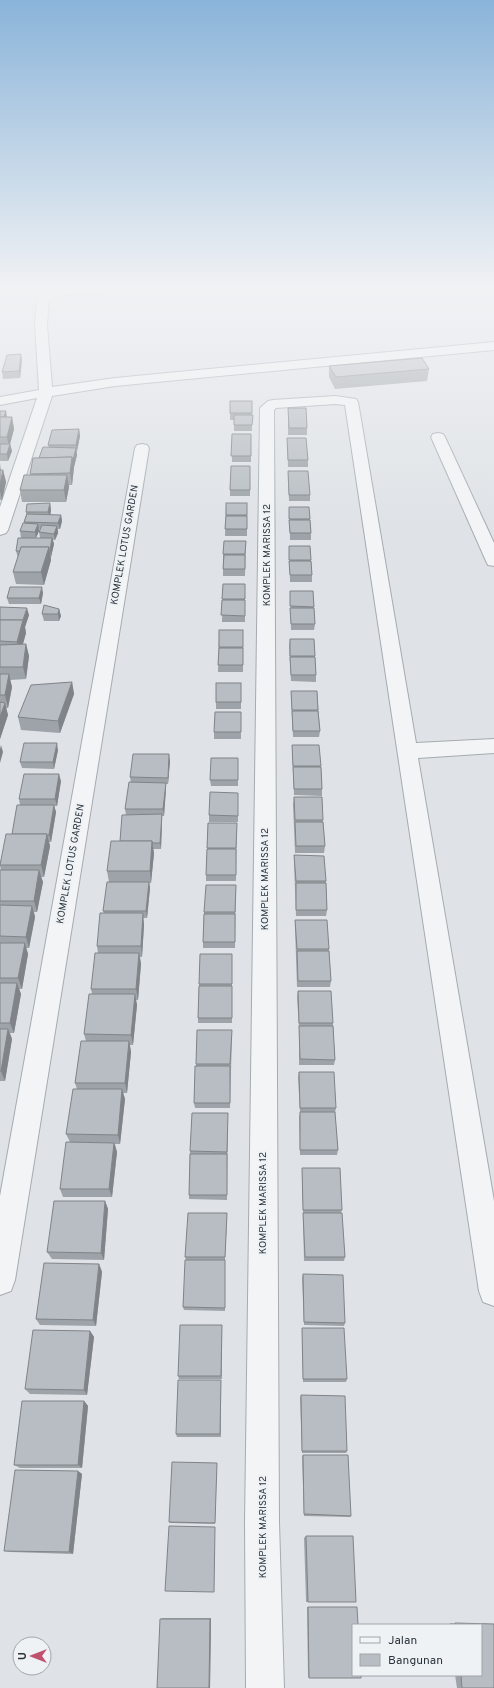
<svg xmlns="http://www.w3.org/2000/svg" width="494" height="1688" font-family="Overpass,sans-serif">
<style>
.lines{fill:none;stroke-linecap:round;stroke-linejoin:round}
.minor-casing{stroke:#a5abb0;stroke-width:2}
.minor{fill:#f2f4f6;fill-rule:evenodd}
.wall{fill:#9da3a8;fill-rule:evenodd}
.shaded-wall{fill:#808488}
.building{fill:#b7bdc3;stroke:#808488}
.labels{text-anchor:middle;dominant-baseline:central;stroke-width:4;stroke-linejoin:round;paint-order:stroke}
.street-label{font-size:10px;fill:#2a333c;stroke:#eff2f5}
</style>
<rect width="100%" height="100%" fill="#dfe3e7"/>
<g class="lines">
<defs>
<g id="minor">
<path d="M84 287H126L124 289 120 290 56 296 49 300 47 325 52 387 115 378 494 342V350L115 386 52 396 8 530 6 533 0 535V507L37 398 0 405V397L39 390 35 325 37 299C47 286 70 288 84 287Z"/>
<path d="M335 396 356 399 358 402 416 743 494 739V753L418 758 494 1201V1306L483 1302 479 1291 345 405 335 404 276 408 274 410 279 1522 284 1688H246L245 1522 260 408 268 401 273 400Z"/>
<path d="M438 433 443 434 445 437 494 543V566L488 565 486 561 431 437 433 434Z"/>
<path d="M142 444 147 445 149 448 15 1280 11 1291 0 1295V1196L135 448 137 445Z"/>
</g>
</defs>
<!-- minor casing -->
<use href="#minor" class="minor-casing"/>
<!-- minor -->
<use href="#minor" class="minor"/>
</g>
<!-- wall -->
<g class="wall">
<path d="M22 360 20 378 3 379 2 372Z"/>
<path d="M329 366 429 369 427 381 335 389 329 377Z"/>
<path d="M230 401H252V431H234V420H230Z"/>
<path d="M288 408 307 428V435H288Z"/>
<path d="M0 411 7 417H12L14 429 10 444 12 451 8 461H0Z"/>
<path d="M79 429 80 436 77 451V455L74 467 72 485H69V487L66 502H22L20 490 49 448 48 445Z"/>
<rect x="232" y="434" width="19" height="28"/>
<path d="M287 438 308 460V467H288Z"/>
<path d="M0 463 1 470H3L6 482 2 500H0Z"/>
<path d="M250 466V496H230V490Z"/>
<path d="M288 471 310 495V501H289Z"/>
<path d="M50 503 51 510 50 515H61L62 521 60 529H58V533L55 540H53L54 544 51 557V560L44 585 16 584 13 572 18 558 16 551 28 538H21L20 531 25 524 24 522 26 515V512ZM39 529H40L39 532 40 538H36L39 531Z"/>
<path d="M226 503H247V536H225Z"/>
<path d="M289 507H309L311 533V540H290Z"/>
<path d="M246 541 245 576H223V554Z"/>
<path d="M289 546H310L312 575V582H290Z"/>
<path d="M223 584H245V622H222Z"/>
<path d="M290 591H313L315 624 314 630H291Z"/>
<path d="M43 593 41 604H9L7 598Z"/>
<path d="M0 607 29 615 25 627 26 633 23 644H26L29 656 26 679 10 680 12 687 8 708H6L8 715 0 739Z"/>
<path d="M59 609 61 616 59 621H44L42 614Z"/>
<path d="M219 630H243V672H218Z"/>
<path d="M290 639H314L316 675V682L291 681 289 646Z"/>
<path d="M72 682 74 694 60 733 21 730 18 717Z"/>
<path d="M241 683V709H216V702Z"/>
<path d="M291 691H317L320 731 319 737H293L291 698Z"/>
<path d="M241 712V739H214V732Z"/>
<path d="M292 745 321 766 322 789V796L294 795 292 751Z"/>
<path d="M58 750 54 769 22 768 20 762Z"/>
<path d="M238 758V786H211L210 780Z"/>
<path d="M170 761 168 784H166V789L164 816H162V821L161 849H153L154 853 151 883H149L150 888 147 918H143L144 925 142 957H140L141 964 138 1000H136L137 1005 133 1045H130L131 1052 127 1093H123L125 1099 120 1144H115L117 1152 112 1197H63L60 1189 70 1142 66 1134 77 1089 75 1083 86 1041 84 1034 92 994 91 989 98 953 97 946 104 913 103 911 109 882 107 871 120 841 126 815 125 809 131 783 130 777Z"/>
<path d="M61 781 57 806H54L56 812 51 842H49L50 846 44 877H41L43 882 37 912H34L35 917 29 948H26L28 954 22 989H19L21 994 14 1033H10L12 1039 5 1081H0V870H1L0 866V862L12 834 20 805 19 799Z"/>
<path d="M238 793V822H209V815Z"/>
<path d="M294 797 323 820 325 846 324 853H295L293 804Z"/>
<path d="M208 823H237L236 881H206V875Z"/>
<path d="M294 855 326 881 327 910 326 916H296L294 862Z"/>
<path d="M236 885 235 948H203V942L204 912Z"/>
<path d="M295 920 329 949 331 981 330 987H297L295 927Z"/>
<path d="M232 954V1023H198V1018L199 984Z"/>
<path d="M298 991 333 1023 335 1060 334 1065H299V1029L297 997Z"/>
<path d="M232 1036 230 1108H195L194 1103 196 1064Z"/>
<path d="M299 1072 336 1108 335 1113 338 1150 337 1155H300L299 1117 300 1113 298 1077Z"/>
<path d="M228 1118 227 1200 189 1199V1195L190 1151Z"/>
<path d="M302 1168 342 1210 341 1213 345 1257 344 1261H304L303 1214 302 1173Z"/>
<path d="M105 1201 108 1209 104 1260 52 1259 47 1252Z"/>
<path d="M227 1218 225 1261V1311L184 1310 183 1307 186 1260 185 1257Z"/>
<path d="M99 1264 102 1272 96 1326 40 1325 36 1319Z"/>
<path d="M303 1274 345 1323 344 1326 304 1325 302 1278Z"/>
<path d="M222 1328V1379H179L178 1376Z"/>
<path d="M302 1328 347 1379 346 1382H303L302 1331Z"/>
<path d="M90 1331 94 1337 87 1395 30 1394 25 1389Z"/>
<path d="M221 1380V1437H177L176 1434Z"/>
<path d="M301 1395 347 1451 346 1453H302L300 1398Z"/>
<path d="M84 1401 88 1406 82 1468H20L14 1465Z"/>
<path d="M303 1455 351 1516 350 1517 304 1516 302 1457Z"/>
<path d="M217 1463 215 1524 170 1523 169 1522Z"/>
<path d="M78 1471 82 1474 73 1554 10 1552 4 1551Z"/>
<path d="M306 1536 356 1602H306L304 1538Z"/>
<path d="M307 1607H357L309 1678 308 1676Z"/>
<path d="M163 1618H211L210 1688 160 1619Z"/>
<path d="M450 1623 494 1624V1688H457L455 1675H481V1625H450Z"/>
</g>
<!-- shaded-wall -->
<g class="shaded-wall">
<path d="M21 354 22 360 20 378 19 371Z"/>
<path d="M6 411 7 418 3 422Z"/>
<path d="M12 417 14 429 10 444 12 451 8 461 7 454 9 448 7 437Z"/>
<path d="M79 429 80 436 77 451 76 445Z"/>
<path d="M76 448 77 455 74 467 72 485 70 473 72 457Z"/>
<path d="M3 470 6 482 2 500 0 491V485Z"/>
<path d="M67 475 69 487 66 502 64 490Z"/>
<path d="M50 503 51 510 50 518 48 512Z"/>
<path d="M61 515 62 521 60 529 58 523Z"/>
<path d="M38 524 39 531 36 538 35 532Z"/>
<path d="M57 526 58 533 55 540 54 534Z"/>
<path d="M52 538 54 544 51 557 50 550Z"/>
<path d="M49 547 51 560 44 585 41 572Z"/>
<path d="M42 587 43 593 41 604 39 598Z"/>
<path d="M27 608 29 615 25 627 26 633 20 654 17 642Z"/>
<path d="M59 609 61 616 59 621 58 614Z"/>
<path d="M26 644 29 656 26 679 23 667Z"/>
<path d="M9 674 12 687 8 708 5 695Z"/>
<path d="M72 682 74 694 60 733 58 721Z"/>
<path d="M5 703 8 715 0 739V717Z"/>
<path d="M57 743 58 750 54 769 53 762Z"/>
<path d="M1 745 3 752 0 763V749Z"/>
<path d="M169 754 170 761 168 784V778Z"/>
<path d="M59 774 61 781 57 806 55 799Z"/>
<path d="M166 783V789L164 816 163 809Z"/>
<path d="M54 805 56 812 51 842 49 835Z"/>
<path d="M162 814V821L161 849 160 843Z"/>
<path d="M47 834 50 846 44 877 41 865Z"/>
<path d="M152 841 154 853 151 883 150 871Z"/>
<path d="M39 870 43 882 37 912 34 901Z"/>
<path d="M149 882 150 888 147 918 146 911Z"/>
<path d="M32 906 35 917 29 948 26 937Z"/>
<path d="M143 913 144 925 142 957 141 946Z"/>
<path d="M25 943 28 954 22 989 18 978Z"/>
<path d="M139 953 141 964 138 1000 136 989Z"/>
<path d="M17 983 21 994 14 1033 10 1023Z"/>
<path d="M135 994 137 1005 133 1045 131 1035Z"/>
<path d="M8 1029 12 1039 5 1081 1 1071Z"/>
<path d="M129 1041 131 1052 127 1093 125 1083Z"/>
<path d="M122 1089 125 1099 120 1144 118 1135Z"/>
<path d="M114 1143 117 1152 112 1197 109 1189Z"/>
<path d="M105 1201 108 1209 104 1260 101 1253Z"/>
<path d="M99 1264 102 1272 96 1326 93 1320Z"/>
<path d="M90 1331 94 1337 87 1395 84 1390Z"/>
<path d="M84 1401 88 1406 82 1468 78 1465Z"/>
<path d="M78 1471 82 1474 73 1554 69 1552Z"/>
<path d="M211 1618 210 1688H209L210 1619Z"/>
</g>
<!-- building -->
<g class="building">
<path d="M21 354 19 371 2 372 7 355Z"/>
<path d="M422 358 429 369 336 377 329 366Z"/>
<rect x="230" y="401" width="22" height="12"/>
<path d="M288 408H306L307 428H289Z"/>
<path d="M0 411H6L4 417H0Z"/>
<path d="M234 415H253L252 425H234Z"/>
<path d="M0 417H12L7 437H0Z"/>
<path d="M79 429 76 445H48L52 430Z"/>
<path d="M232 434H251V456H231Z"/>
<path d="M287 438H306L308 460H288Z"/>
<path d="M0 444H10L7 454H0Z"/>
<path d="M43 447 76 448 73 460 72 457 39 458Z"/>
<path d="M72 457 70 473 30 474 33 458Z"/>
<path d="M231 466H250V490H230Z"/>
<path d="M0 470H3L0 485Z"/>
<path d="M288 471H308L310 495H289Z"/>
<path d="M24 475H67L64 490H20Z"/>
<path d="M50 503 48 512H26L27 504Z"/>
<rect x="226" y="503" width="21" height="12"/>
<path d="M289 507H309L310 519H289Z"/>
<path d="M27 514 61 515 58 523 24 522Z"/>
<path d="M226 516H247V529H225Z"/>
<path d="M289 520H310L311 533H290Z"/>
<path d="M23 523 38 524 35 532 20 531Z"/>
<path d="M42 525 57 526 54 534 39 532Z"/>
<path d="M18 538H52L50 550H49V547H21L20 551H16Z"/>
<path d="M224 541H246L245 554H223Z"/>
<path d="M289 546H310L311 560H289Z"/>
<path d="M21 547H49L41 572H13Z"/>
<path d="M224 555H245V569H223Z"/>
<path d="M289 561H311L312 575H290Z"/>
<path d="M223 584H245V599H222Z"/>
<path d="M10 587H42L39 598H7Z"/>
<path d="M290 591H313L314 607 290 606Z"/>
<path d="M222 600H245V616L221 615Z"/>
<path d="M44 605 59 609 58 614H42Z"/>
<path d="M0 607 27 608 23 620H0Z"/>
<path d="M290 608H314L315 624H291Z"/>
<path d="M0 620H23L17 642 0 641Z"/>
<rect x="219" y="630" width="24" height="17"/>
<path d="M290 639H314L315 656H290Z"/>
<path d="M26 644 23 667H0V645Z"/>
<path d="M219 648H243V665H218Z"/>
<path d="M290 657H315L316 675H291Z"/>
<path d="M0 674H9L5 695H0Z"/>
<path d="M72 682 58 721 18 717 31 685Z"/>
<rect x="216" y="683" width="25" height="19"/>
<path d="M291 691H317L318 710H292Z"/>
<path d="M0 702 5 703 0 717Z"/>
<path d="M292 711H318L320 731H293Z"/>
<path d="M215 712H241V732H214Z"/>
<path d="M24 743H57L53 762H20Z"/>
<path d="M292 745H319L321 766H293Z"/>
<path d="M133 754H169L168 778 130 777Z"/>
<path d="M211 758H238V780H210Z"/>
<path d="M293 767H321L322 789H294Z"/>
<path d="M24 774H59L55 799H19Z"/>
<path d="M129 782 166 783 163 809H125Z"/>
<path d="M210 792 238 793V816L209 815Z"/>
<path d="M294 797H322L323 820H295Z"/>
<path d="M17 805H54L49 835H46L47 834H12Z"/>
<path d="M162 814 160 843H152V841H120L122 815Z"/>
<path d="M295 822H323L325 846H296Z"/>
<path d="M208 823H237L236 848H207Z"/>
<path d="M6 834H47L41 865H0Z"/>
<path d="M111 841H152L150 871H107Z"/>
<path d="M207 849H236V875H206Z"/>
<path d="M294 855 324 856 326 881H296Z"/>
<path d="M0 870H39L34 901H0Z"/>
<path d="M107 882H149L146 911H103Z"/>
<path d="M296 883H326L327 910H296Z"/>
<path d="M206 885H236L235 912H204Z"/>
<path d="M0 905 32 906 26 937 0 936Z"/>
<path d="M100 913H143L141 946H97Z"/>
<path d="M204 914H235V942H203Z"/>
<path d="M295 920H327L329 949H297Z"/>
<path d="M0 943H25L18 978H0Z"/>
<path d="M297 951H329L331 981H298Z"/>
<path d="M95 953H139L136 989H91Z"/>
<path d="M200 954H232V984H199Z"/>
<path d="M0 983H17L10 1023H0Z"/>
<path d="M199 986H232V1018H198Z"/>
<path d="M298 991H331L333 1023H299Z"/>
<path d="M89 994H135L131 1035 84 1034Z"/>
<path d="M299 1026H333L335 1060 300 1059Z"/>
<path d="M0 1029H8L1 1071H0Z"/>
<path d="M197 1030H232L230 1064H196Z"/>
<path d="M81 1041H129L125 1083H75Z"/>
<path d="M195 1066H230V1103H194Z"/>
<path d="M299 1072H334L336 1108H300Z"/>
<path d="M73 1089H122L118 1135 66 1134Z"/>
<path d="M300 1112H335L338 1150H300Z"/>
<path d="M192 1113H228L227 1152 190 1151Z"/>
<path d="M66 1142 114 1143 109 1189H60Z"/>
<path d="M190 1154H227V1195H189Z"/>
<path d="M302 1168H340L342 1210H303Z"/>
<path d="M54 1201H105L101 1253 47 1252Z"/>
<path d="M188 1213H227L225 1257H185Z"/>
<path d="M303 1213H342L345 1257H305Z"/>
<path d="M185 1260H225V1308L183 1307Z"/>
<path d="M44 1263 99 1264 93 1320 36 1319Z"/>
<path d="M303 1274 343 1275 345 1323 304 1322Z"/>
<path d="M180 1325H222L221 1376H178Z"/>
<path d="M302 1328H344L347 1379H303Z"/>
<path d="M33 1330 90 1331 84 1390 25 1389Z"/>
<path d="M178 1380H221L220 1434H176Z"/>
<path d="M301 1395 345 1396 347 1451H302Z"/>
<path d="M22 1401H84L78 1465H14Z"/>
<path d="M303 1455H348L351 1516 304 1514Z"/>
<path d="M172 1462 217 1463 215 1523 169 1522Z"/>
<path d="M15 1470 78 1471 69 1552 4 1551Z"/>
<path d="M169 1526 215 1527 214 1592 165 1591Z"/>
<path d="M306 1536H353L356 1602H308Z"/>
<path d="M308 1607H357L358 1625H353V1675H361V1678H309Z"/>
<path d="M160 1619H210L209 1688H157Z"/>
<path d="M455 1623 494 1624V1688H462L461 1675H481V1625H456Z"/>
</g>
<!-- sky -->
<linearGradient id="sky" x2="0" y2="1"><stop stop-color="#8ab4d9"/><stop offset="0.55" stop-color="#f1f2f4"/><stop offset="1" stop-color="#f1f2f4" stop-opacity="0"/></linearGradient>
<rect width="494" height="523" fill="url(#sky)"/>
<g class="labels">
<!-- street labels -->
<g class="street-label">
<text transform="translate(125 545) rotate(-80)">KOMPLEK LOTUS GARDEN</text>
<text transform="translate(267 555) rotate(-90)">KOMPLEK MARISSA 12</text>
<text transform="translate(71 864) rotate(-80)">KOMPLEK LOTUS GARDEN</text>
<text transform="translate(265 879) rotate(-90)">KOMPLEK MARISSA 12</text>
<text transform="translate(263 1203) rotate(-90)">KOMPLEK MARISSA 12</text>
<text transform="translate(263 1527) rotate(-90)">KOMPLEK MARISSA 12</text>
</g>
</g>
<!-- legend -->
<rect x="352" y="1624" width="130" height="52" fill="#eff2f5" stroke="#a0a6ab"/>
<rect x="360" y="1637" width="20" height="6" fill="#f2f4f6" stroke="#a0a6ab"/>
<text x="388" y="1644" font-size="12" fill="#2a333c">Jalan</text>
<rect x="360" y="1654" width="20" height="12" fill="#b7bdc3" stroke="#a0a6ab"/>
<text x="388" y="1664" font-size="12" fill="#2a333c">Bangunan</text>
<!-- north arrow -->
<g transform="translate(32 1656) rotate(270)"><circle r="19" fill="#eff2f5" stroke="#a0a6ab"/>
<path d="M0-3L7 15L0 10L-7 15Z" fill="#c0516e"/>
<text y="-6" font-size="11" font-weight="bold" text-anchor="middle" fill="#2a333c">U</text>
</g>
</svg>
